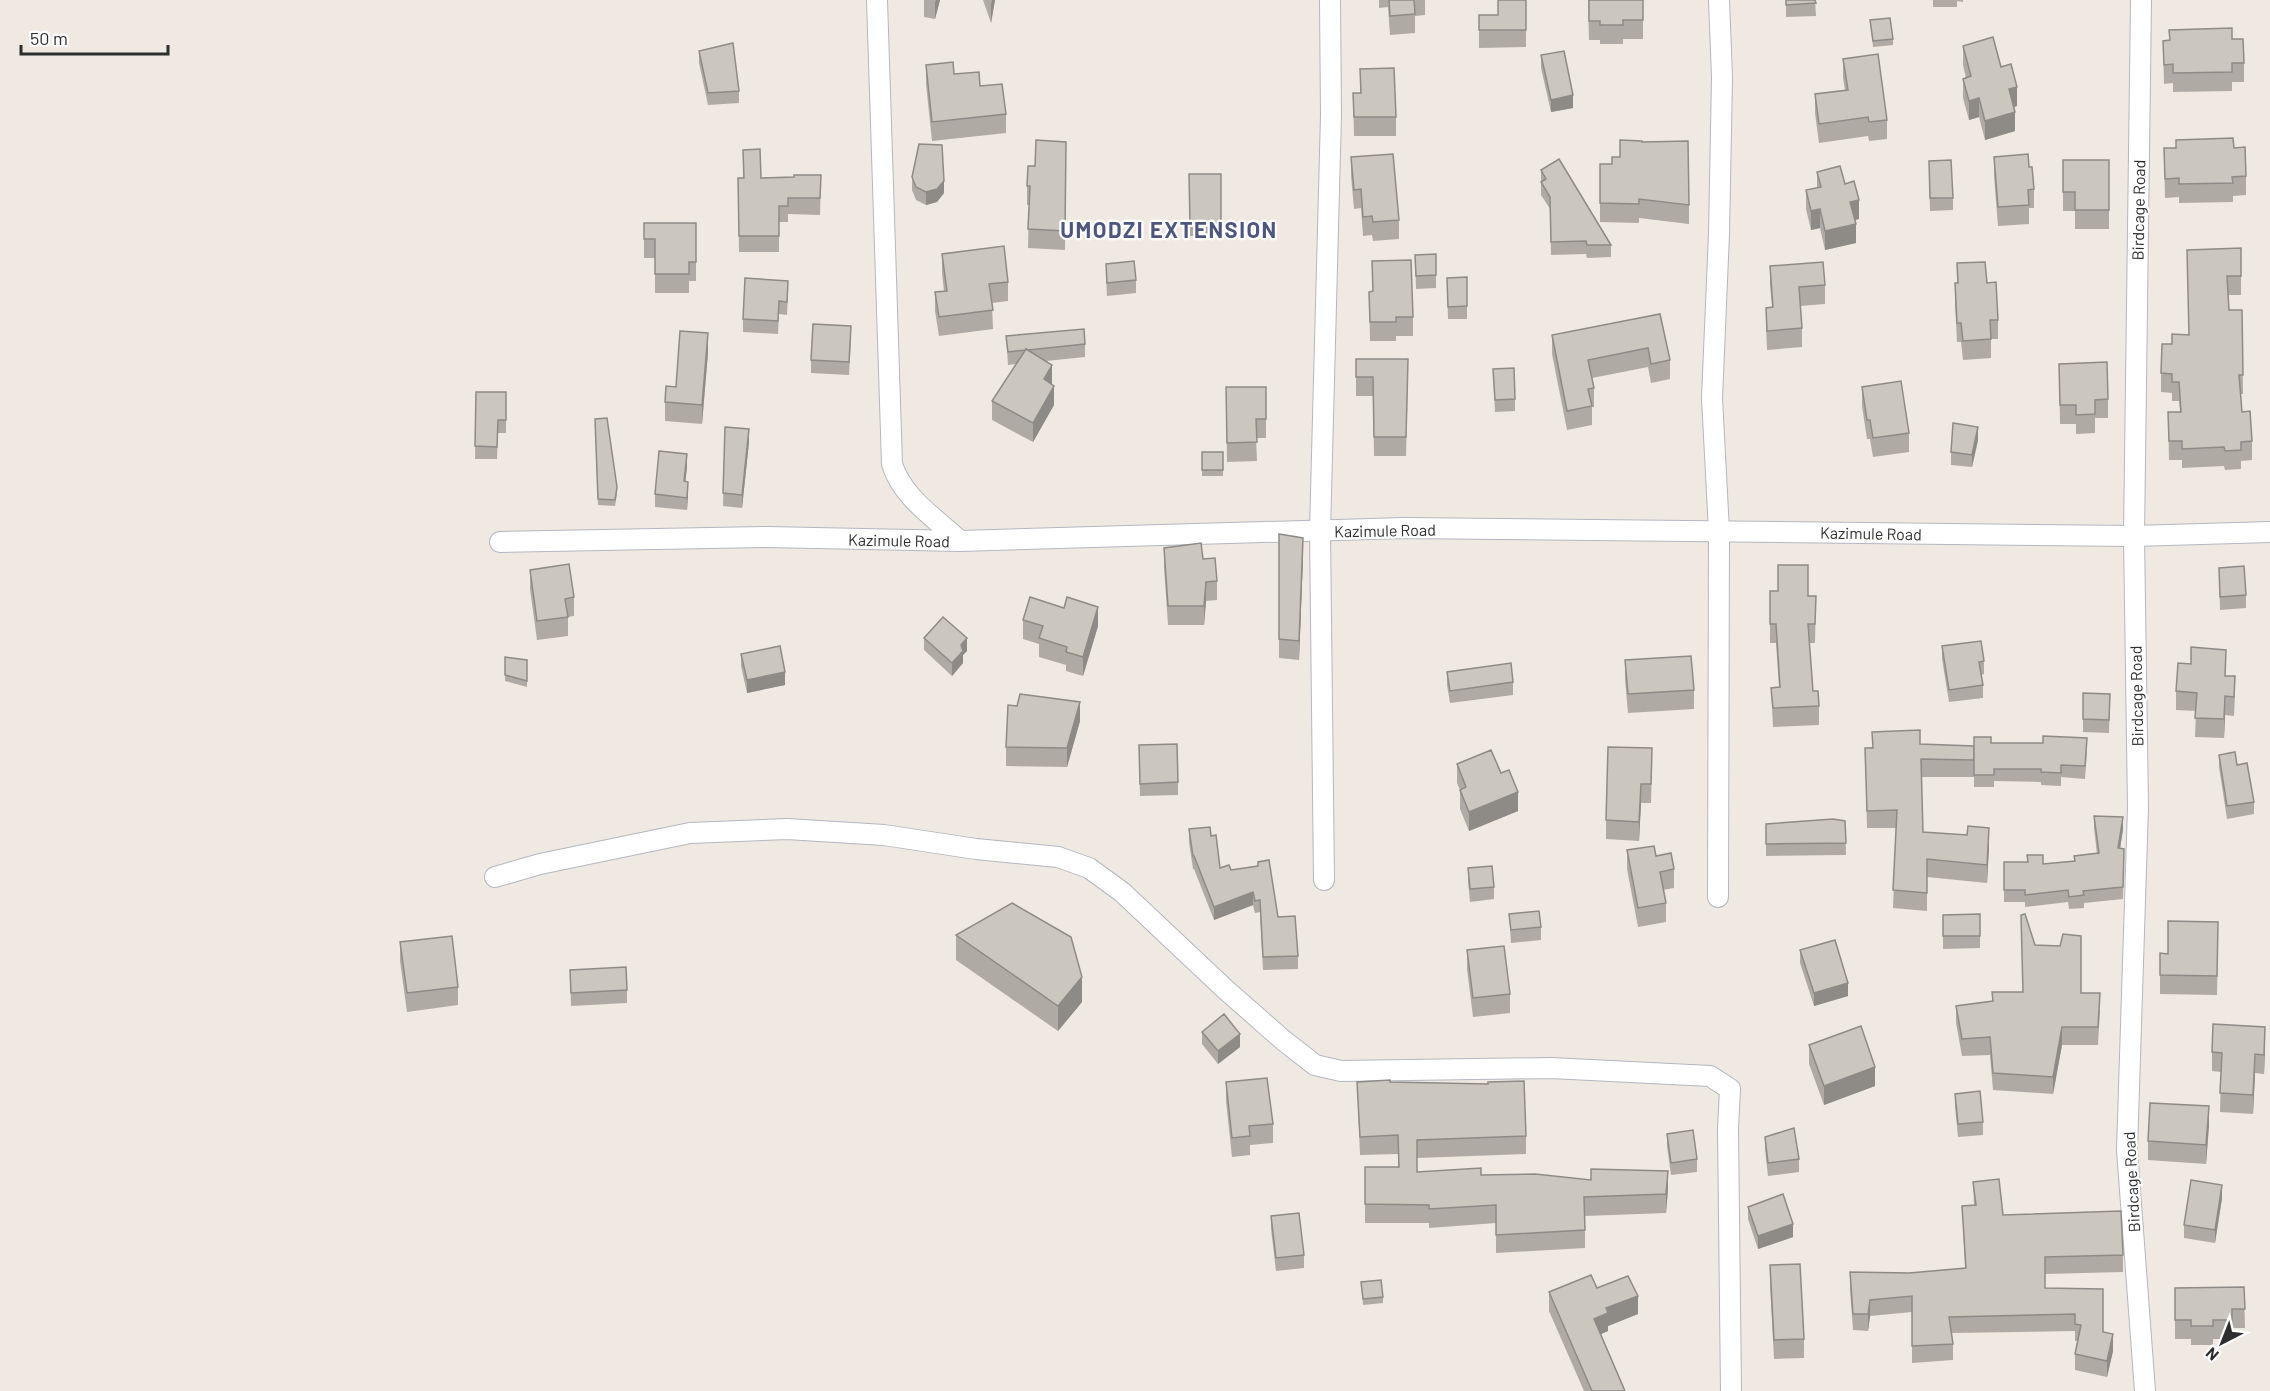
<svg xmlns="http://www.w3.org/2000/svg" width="2270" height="1391" font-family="Barlow,sans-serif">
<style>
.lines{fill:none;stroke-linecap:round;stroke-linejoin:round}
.street-casing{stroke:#b4b7c1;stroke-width:22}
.street{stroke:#fff;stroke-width:20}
.wall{fill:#afaba4}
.shaded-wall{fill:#8e8b86}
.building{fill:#cbc7bf;stroke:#8e8b86;stroke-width:1.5}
.labels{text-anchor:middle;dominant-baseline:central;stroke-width:4.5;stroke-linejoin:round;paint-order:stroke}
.street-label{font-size:16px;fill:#2e2e2e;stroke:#fff}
.district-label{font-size:22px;font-weight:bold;letter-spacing:1.5px;fill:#4d5680;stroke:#fff}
</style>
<rect width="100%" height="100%" fill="#efe9e1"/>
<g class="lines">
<defs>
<g id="street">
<path d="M877 0 892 464C902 497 935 518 960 541"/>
<path d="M2141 0 2134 536 2138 807 2127 1150 2145 1391"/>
<path d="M500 542 767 537 960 541 1404 528 2134 536 2270 532"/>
<path d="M495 877 540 864 690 833 787 829 884 835 976 849 1058 857 1089 868 1122 892 1225 989 1283 1040 1315 1065 1341 1071 1551 1068 1710 1076 1730 1089 1728 1129 1731 1391"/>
<path d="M1324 880 1320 531 1331 115 1330 0"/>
<path d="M1718 897 1719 531 1712 398 1719 234 1722 77 1719 0"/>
</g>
</defs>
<!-- street casing -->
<use href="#street" class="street-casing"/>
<!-- street -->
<use href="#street" class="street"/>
</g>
<!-- wall -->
<g class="wall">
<path d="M924 0H940L935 19 924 17Z"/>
<path d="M983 0H995L991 23Z"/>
<path d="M1379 0H1425V15L1415 16V33L1390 35 1388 7 1379 8Z"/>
<path d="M1526 0V47L1479 48V15H1497Z"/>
<path d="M1588 0H1643V39H1623V44H1600V40H1589Z"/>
<path d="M1786 0H1815L1816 16 1786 17Z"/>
<path d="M1933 0H1963V2L1957 1V7H1933Z"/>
<path d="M1870 20 1893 39V45L1873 47Z"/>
<path d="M2232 39 2244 63V82H2232V91L2173 92V83L2164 84 2163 41Z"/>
<path d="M1963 46 2001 67 2017 106 2014 107 2015 131 1985 140 1979 117 1969 120 1963 98V79L1966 78 1963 65Z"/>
<path d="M699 51 739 91V103L708 105 699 63Z"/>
<path d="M1541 55 1573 108 1551 112 1541 68Z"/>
<path d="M1843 59 1887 120V139L1869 141 1868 136 1819 143 1815 113V94L1845 90 1843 78Z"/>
<path d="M926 65 954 74 980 86 1006 114V133L932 141 926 84Z"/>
<path d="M1360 69 1396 117V136H1354L1353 93H1360Z"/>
<path d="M1066 142 1065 250 1028 248 1029 205H1027V186L1035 166Z"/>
<path d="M1642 142 1689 205V224L1639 218V223L1600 222V164H1612L1620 157Z"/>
<path d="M2164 148H2234L2246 176V195L2233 196V202L2179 203V197L2165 198Z"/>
<path d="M743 150 761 178 794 177 821 175 820 215 788 214V222H779V252H739L738 178H743Z"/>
<path d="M1351 157 1399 220V239L1373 241 1372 235 1363 236 1361 208 1354 209 1351 176Z"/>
<path d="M1994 157 2029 167 2034 189V208H2029V224L1998 226 1994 176Z"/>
<path d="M2063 160H2109V229H2075V211H2063Z"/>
<path d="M1541 170 1611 245V257L1587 258 1586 254 1551 255 1550 209 1541 195Z"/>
<path d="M1817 172 1859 219 1855 220 1856 243 1825 250 1820 228 1811 230 1806 209V190L1817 188Z"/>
<path d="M1189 174H1221V236H1190Z"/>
<path d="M1929 174 1953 198V210L1930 211Z"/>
<path d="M912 177 944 193 937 202 926 205 916 200 912 190Z"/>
<path d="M644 223H696V281H689V293H655V258H644Z"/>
<path d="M2241 248V295H2228L2229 310H2242L2243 394H2240L2242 412 2252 441V460L2241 461V469L2225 470 2224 466 2182 468V460H2169L2168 412H2180L2179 401H2172V393L2161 392V373L2189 335Z"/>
<path d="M942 254 1008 282V301L992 303 993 329 939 336 935 311V292L944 291 942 273Z"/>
<path d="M1415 255 1436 275V288L1416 289Z"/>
<path d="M1372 261 1413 317V336H1396V341H1370L1369 292 1373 291Z"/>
<path d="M1957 263 1987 283 1998 320V339H1991V358L1963 360 1961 342H1957L1955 302V283H1957Z"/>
<path d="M1106 264 1136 280V293L1107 296 1106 277Z"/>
<path d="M1770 266 1825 285V304L1800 306 1802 328V347L1767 350 1766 327V308L1772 307 1770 285Z"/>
<path d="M1447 278 1467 306V319H1448Z"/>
<path d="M788 293 787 315 779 314 778 334 743 332V319Z"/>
<path d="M1660 314 1670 360V379L1651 383 1648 367 1592 378 1594 388V407H1592V425L1567 430 1552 354V335Z"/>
<path d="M1006 336 1085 344V357L1046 361 1052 384 1054 405 1033 442 992 420V401L1016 364 1008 365Z"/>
<path d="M851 339 849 375 811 373V360Z"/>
<path d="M708 352 702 424 665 421V402L676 387Z"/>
<path d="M1356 359 1408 378 1406 456H1374L1373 396H1356Z"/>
<path d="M2059 364 2108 399V418H2095V433L2076 434V424H2060Z"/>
<path d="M1493 369 1515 399V411L1495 412Z"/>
<path d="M1226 387H1266V438H1256L1257 461 1227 462Z"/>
<path d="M1862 387 1909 433V452L1873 457 1870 439H1867L1862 406Z"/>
<path d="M476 392H506V433H498L497 459H475Z"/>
<path d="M595 419 617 494 615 506 598 505Z"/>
<path d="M725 427 749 442 742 508 723 506Z"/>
<path d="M1978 440 1972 467 1951 465V452Z"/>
<rect x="1202" y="452" width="21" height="24"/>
<path d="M687 467 685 481 688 494 687 510 655 507V494Z"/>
<path d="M1279 534 1303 557 1299 660 1279 658Z"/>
<path d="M1164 548 1203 559 1217 581V600L1206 601 1204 625H1168L1164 567Z"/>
<path d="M2219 568 2246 595V608L2220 610Z"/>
<path d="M530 570 574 597V616L568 617V636L537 640 530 589Z"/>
<path d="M1770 591 1808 596H1816L1815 643H1809L1813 691 1819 706V725L1773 727 1771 688 1779 687 1776 643H1770Z"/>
<path d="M1023 620 1098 626 1083 676 1066 671V665L1039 657V644L1023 639Z"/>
<path d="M924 638 967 651 963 655V663L952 676 924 650Z"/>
<path d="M1942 646 1984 661V674L1981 675 1983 685V698L1949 702 1942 659Z"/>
<path d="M741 654 785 685 747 693 741 666Z"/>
<path d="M505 657 527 660V687L505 681Z"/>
<path d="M1625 660 1694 690V709L1628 713 1625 679Z"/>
<path d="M1447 672 1513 682V695L1450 703 1447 685Z"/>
<path d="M2226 676 2235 695 2234 716 2225 715 2224 738 2195 737 2196 711 2176 710V691Z"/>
<path d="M2083 693 2110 694 2109 733 2083 732Z"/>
<path d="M1080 721 1067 767 1006 766V747Z"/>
<path d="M1974 737 1991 743 2087 751 2085 779 2061 777V786L2041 785V782L1994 781V787H1974Z"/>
<path d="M1920 744 1974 746V777H1921L1923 832 1989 846 1987 883 1927 877V911L1893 908 1896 828H1867L1865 748Z"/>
<path d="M1139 745 1178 782V795L1140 796Z"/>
<path d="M2219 755 2237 765 2254 802V814L2227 819 2219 767Z"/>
<path d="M1457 764 1518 811 1469 831 1460 809V790L1457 783Z"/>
<path d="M1652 767 1651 803H1641L1639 841 1606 839V820Z"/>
<path d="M2094 816 2123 829 2120 849H2124L2123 899 2084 903V908L2069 909 2068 902 2025 907V902H2004V862L2043 864 2074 861V856L2097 854 2094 828Z"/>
<path d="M1845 821 1846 855 1766 856V824Z"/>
<path d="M1189 829 1211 836 1220 868 1231 870 1278 917 1298 956V969L1263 970 1260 912 1255 913 1253 905 1214 920 1194 869H1193L1189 842Z"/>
<path d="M1627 850 1656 856 1674 869V888L1663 890 1666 903V922L1638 927 1627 869Z"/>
<path d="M1468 868 1494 887V899L1470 902 1468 881Z"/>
<path d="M1509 914 1541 927V940L1511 943Z"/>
<path d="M1980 914V948L1943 949V915Z"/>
<path d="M956 935 1082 1002 1058 1031 956 960Z"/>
<path d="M2218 941 2217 995 2160 994V953L2168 954Z"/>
<path d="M400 942 458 987V1005L407 1012 400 961Z"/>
<path d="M2035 945 2081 993 2100 1010 2098 1045H2062L2053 1094 1993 1090 1990 1055 1962 1056 1956 1023V1006L1992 1001 2022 992Z"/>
<path d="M1467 950 1510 994V1013L1473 1017 1467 969Z"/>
<path d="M1800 950 1848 996 1814 1006 1800 963Z"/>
<path d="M570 970 627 990V1003L571 1006Z"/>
<path d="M1202 1032 1240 1047 1218 1064 1202 1044Z"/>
<path d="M1809 1045 1875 1086 1824 1105 1809 1064Z"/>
<path d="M2265 1046 2264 1074 2255 1073 2253 1114 2220 1112 2221 1072 2212 1071V1052Z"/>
<path d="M1226 1082 1273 1124V1143L1250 1145V1155L1232 1157 1226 1101Z"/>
<path d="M1357 1082H1390L1526 1136V1154L1417 1158V1172L1481 1175 1668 1189 1666 1213 1585 1216V1248L1496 1253V1223L1429 1228V1223H1365V1167H1398V1154L1360 1155Z"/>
<path d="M1955 1094 1983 1122V1135L1958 1137 1955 1106Z"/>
<path d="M2209 1125 2206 1164 2148 1160V1141Z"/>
<path d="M1667 1134 1697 1159V1172L1671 1175 1667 1146Z"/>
<path d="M1765 1137 1799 1159V1172L1768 1176 1765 1150Z"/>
<path d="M1973 1182 2003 1215 2123 1255V1272L2045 1274V1288L2103 1332 2113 1351 2107 1377 2075 1370V1354L2078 1341H2075V1331L1952 1333 1953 1344V1360L1912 1363V1312L1870 1316 1868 1331 1853 1330 1850 1289V1272L1909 1273 1965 1268 1962 1206 1974 1205Z"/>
<path d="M2222 1198 2215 1243 2184 1238V1225Z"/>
<path d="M1748 1207 1793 1237 1758 1249 1748 1219Z"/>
<path d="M1271 1216 1304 1255V1268L1276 1271 1271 1229Z"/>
<path d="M1770 1265 1804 1339V1358L1774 1359 1770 1284Z"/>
<path d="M1361 1282 1383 1297V1303L1363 1305Z"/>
<path d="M2244 1287 2245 1328H2232V1339H2213V1345H2191V1339H2175V1288Z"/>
<path d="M1597 1288 1638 1314 1608 1326V1331L1601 1334 1625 1391H1584L1549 1311V1292Z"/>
</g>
<!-- shaded-wall -->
<g class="shaded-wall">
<path d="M936 0H940L935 19V2Z"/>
<path d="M992 0H995L991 23V6Z"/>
<path d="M2017 87V106L2009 108V89Z"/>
<path d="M1573 95V108L1551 112V100Z"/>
<path d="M1979 98V117L1969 120V101Z"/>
<path d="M2015 112V131L1985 140V121Z"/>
<path d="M944 181V193L937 202 926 205V192Z"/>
<path d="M1859 200V219L1850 221V202Z"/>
<path d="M1820 209V228L1811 230V211Z"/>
<path d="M1856 224V243L1825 250V231Z"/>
<path d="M708 333V352L702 424V405Z"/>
<path d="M1052 365V384L1044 398V379Z"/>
<path d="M1054 386V405L1033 442V423Z"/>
<path d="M1978 427V440L1972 467V455Z"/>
<path d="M749 429V442L742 508V495Z"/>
<path d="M687 454V467L684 494V481Z"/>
<path d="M688 482V494L687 510V498Z"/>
<path d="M1303 538V557L1299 660V641Z"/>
<path d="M1206 582V601L1204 625V606Z"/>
<path d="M1098 607V626L1083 676V657Z"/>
<path d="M967 638V651L963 655V663L952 676V663L961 645Z"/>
<path d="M785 672V685L747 693V680Z"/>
<path d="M2225 696V715L2224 738V719Z"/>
<path d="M1080 702V721L1067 767V748Z"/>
<path d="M1641 784V803L1639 841V822Z"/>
<path d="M1518 792V811L1469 831V812Z"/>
<path d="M2123 817V829L2118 861V848Z"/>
<path d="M1989 828V846L1987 883V865Z"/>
<path d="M1253 892V905L1214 920V907Z"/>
<path d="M1082 977V1002L1058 1031V1006Z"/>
<path d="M1848 983V996L1814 1006V993Z"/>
<path d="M2062 1027V1045L2053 1094V1077Z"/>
<path d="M2265 1027V1046L2264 1074V1055Z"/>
<path d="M1240 1034V1047L1218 1064V1051Z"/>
<path d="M2255 1054V1073L2253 1114V1095Z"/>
<path d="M1875 1067V1086L1824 1105V1086Z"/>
<path d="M2209 1106V1125L2206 1164V1145Z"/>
<path d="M1668 1171V1189L1666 1213V1194Z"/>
<path d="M2222 1185V1198L2215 1243V1230Z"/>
<path d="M1793 1224V1237L1758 1249V1236Z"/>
<path d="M1638 1296V1314L1608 1326V1331L1594 1337V1319L1606 1308Z"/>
<path d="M1870 1300V1316L1868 1331V1314Z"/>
<path d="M2113 1334V1351L2107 1377V1361Z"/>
</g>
<!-- building -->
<g class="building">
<path d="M1389 0H1414L1415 14 1390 16Z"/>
<path d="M1498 0H1526V30H1479V15H1498Z"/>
<path d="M1589 0H1643V20H1623V25H1600V21H1589Z"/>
<path d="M1786 0H1815L1816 3 1786 5Z"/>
<path d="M1890 18 1893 39 1873 41 1870 20Z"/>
<path d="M2232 28V39H2243L2244 63H2232V72L2173 73V64L2164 65 2163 41 2170 40 2169 30Z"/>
<path d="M1993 37 2001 67 2011 64 2017 87 2009 89 2015 112 1985 121 1979 98 1969 101 1963 79 1971 76 1963 46Z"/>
<path d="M733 43 739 91 708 93 699 51Z"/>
<path d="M1564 51 1573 95 1551 100 1541 55Z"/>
<path d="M1878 54 1887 120 1869 122 1868 117 1819 124 1815 94 1848 90 1843 59Z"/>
<path d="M953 62 954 74 979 72 980 86 1002 84 1006 114 932 122 926 65Z"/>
<path d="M1394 68 1396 117H1354L1353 93H1361L1360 69Z"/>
<path d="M2233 138 2234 148 2245 147 2246 176 2232 177 2233 183 2179 184V178L2165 179 2164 148H2176V140Z"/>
<path d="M1036 140 1066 142 1065 231 1028 229 1030 186H1027L1028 166H1035Z"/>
<path d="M1620 140 1642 141V142L1688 141 1689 205 1639 199V204L1600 203V164H1612V157H1620Z"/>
<path d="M919 144 942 145 944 181 937 189 926 192 916 187 912 177Z"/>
<path d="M760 149 761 178 794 177V175H821L820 198H788V206H779V236H739L738 178H744L743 150Z"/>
<path d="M1393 154 1399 220 1373 222 1372 216 1363 217 1361 189 1354 190 1351 157Z"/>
<path d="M2028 154 2029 167H2032L2034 189 2028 190 2029 205 1998 207 1994 157Z"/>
<path d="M1559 159 1611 245H1587L1586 241 1551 242 1550 197 1541 182 1546 179 1541 170Z"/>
<path d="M1951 160 1953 198H1930L1929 161Z"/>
<path d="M2063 160H2109V210H2075V192H2063Z"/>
<path d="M1840 166 1845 184 1854 181 1859 200 1850 202 1856 224 1825 231 1820 209 1811 211 1806 190 1821 187 1817 172Z"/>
<path d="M1189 174H1221V223H1190Z"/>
<path d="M644 223H696V262H689V274H655V239H644Z"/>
<path d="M1004 246 1008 282 989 284 993 310 939 317 935 292 947 291 942 254Z"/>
<path d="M2241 248V276H2227L2229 310H2242L2243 375H2239L2242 412 2250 411 2252 441 2241 442V450L2225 451 2224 447 2182 449V441H2169L2168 412H2181L2179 382H2172V374L2161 373 2162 344H2172V334L2189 335 2187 250Z"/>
<path d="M1436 254V275L1416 276 1415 255Z"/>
<path d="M1411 260 1413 317H1396V322H1370L1369 292 1373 291 1372 261Z"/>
<path d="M1134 261 1136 280 1107 283 1106 264Z"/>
<path d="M1823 262 1825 285 1799 287 1802 328 1767 331 1766 308 1773 307 1770 266Z"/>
<path d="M1985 262 1987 283 1996 282 1998 320H1990L1991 339 1963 341 1961 323H1957L1955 283H1958L1957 263Z"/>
<path d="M1467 277V306L1448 307 1447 278Z"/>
<path d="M745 278 788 281 787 302 779 301 778 321 743 319Z"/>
<path d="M1660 314 1670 360 1651 364 1648 348 1588 360 1594 388 1588 389 1592 406 1567 411 1552 335Z"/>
<path d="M813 324 851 326 849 362 811 360Z"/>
<path d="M1084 329 1085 344 1028 350 1026 349 1025 350 1008 352 1006 336Z"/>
<path d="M680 331 708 333 702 405 665 402 666 386 676 387Z"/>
<path d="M1026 349 1052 365 1044 379 1054 386 1033 423 992 401Z"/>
<path d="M1356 359H1408L1406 437H1374L1373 377H1356Z"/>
<path d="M2107 362 2108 399 2095 400V414L2076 415V405H2060L2059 364Z"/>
<path d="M1514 368 1515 399 1495 400 1493 369Z"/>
<path d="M1901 381 1909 433 1873 438 1870 420H1867L1862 387Z"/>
<path d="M1226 387H1266V419H1256L1257 442 1227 443Z"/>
<path d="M476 392H506V420H498L497 447 475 446Z"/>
<path d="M607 418 617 487 615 500 598 499 595 419Z"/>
<path d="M1953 423 1978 427 1972 455 1951 452Z"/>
<path d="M725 427 749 429 742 495 723 493Z"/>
<path d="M659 451 687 454 684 481 688 482 687 498 655 494Z"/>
<rect x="1202" y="452" width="21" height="18"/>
<path d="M1279 534 1303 538 1299 641 1279 639Z"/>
<path d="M1201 543 1203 559 1215 558 1217 581 1206 582 1204 606H1168L1164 548Z"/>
<path d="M569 564 574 597 565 599 568 617 537 621 530 570Z"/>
<path d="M1778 565H1808V596H1816L1815 624H1808L1813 691H1818L1819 706 1773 708 1771 688 1780 687 1776 624H1770V591H1778Z"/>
<path d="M2244 566 2246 595 2220 597 2219 568Z"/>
<path d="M1030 597 1064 608 1067 597 1098 607 1083 657 1066 652 1067 647 1039 638 1043 626 1023 620Z"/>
<path d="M943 617 967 638 961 645 963 651 952 663 924 638Z"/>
<path d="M1981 641 1984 661 1979 662 1983 685 1949 690 1942 646Z"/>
<path d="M780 646 785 672 747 680 741 654Z"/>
<path d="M2191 647 2226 650 2225 676H2235L2234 697 2225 696 2224 719 2195 718 2197 693 2176 691 2178 663 2191 664Z"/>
<path d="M1691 656 1694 690 1628 694 1625 660Z"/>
<path d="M505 657 527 660V681L505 675Z"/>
<path d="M1511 663 1513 682 1450 691 1447 672Z"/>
<path d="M2083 693 2110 694 2109 720 2083 719Z"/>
<path d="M1020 694 1080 702 1067 748 1006 747 1008 705 1017 706Z"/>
<path d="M1920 730V744L1974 746V760L1921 759 1923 832 1967 835 1968 826 1989 828 1987 865 1927 859V893L1893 890 1897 810 1867 811 1865 748H1873L1872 732Z"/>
<path d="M2043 736 2087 738 2085 766 2061 765V773L2041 772V769H1994V775H1974V737H1991V743H2043Z"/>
<path d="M1177 744 1178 782 1140 784 1139 745Z"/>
<path d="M1608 747 1652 748 1651 784H1641L1639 822 1606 820Z"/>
<path d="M1491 750 1501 773 1509 770 1518 792 1469 812 1460 790 1466 787 1457 764Z"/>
<path d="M2235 752 2237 765 2247 763 2254 802 2227 806 2219 755Z"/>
<path d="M2094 816 2123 817 2118 848 2124 849 2123 887 2083 891 2084 895 2069 897 2068 890 2025 895V890H2004V862H2028L2027 855H2043V864L2075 861 2074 856 2099 853Z"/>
<path d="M1833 819 1845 821 1846 843 1766 844V824Z"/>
<path d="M1210 827 1211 836 1216 835 1220 868 1229 865 1231 870 1258 866V862L1269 860 1278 917 1295 916 1298 956 1263 957 1260 900 1255 901 1253 892 1214 907 1194 856H1193L1189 829Z"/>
<path d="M1654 846 1656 856 1671 853 1674 869 1660 872 1666 903 1638 908 1627 850Z"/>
<path d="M1492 866 1494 887 1470 889 1468 868Z"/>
<path d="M1012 903 1071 937 1082 977 1058 1006 956 935Z"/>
<path d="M1539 911 1541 927 1511 930 1509 914Z"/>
<path d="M1980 914V936H1943V915Z"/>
<path d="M2025 914 2035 945 2060 946 2063 934 2081 936V993H2100L2098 1027H2062L2053 1077 1993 1073 1990 1037 1962 1039 1956 1006 1993 1001 1992 992H2023L2021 915Z"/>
<path d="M2168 921 2218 922 2217 976 2160 975V953L2168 954Z"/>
<path d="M452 936 458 987 407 993 400 942Z"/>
<path d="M1835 940 1848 983 1814 993 1800 950Z"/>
<path d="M1504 946 1510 994 1473 998 1467 950Z"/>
<path d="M626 967 627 990 571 993 570 970Z"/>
<path d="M1224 1014 1240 1034 1218 1051 1202 1032Z"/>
<path d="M2213 1024 2265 1027 2264 1055 2255 1054 2253 1095 2220 1093 2222 1053 2212 1052Z"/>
<path d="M1861 1026 1875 1067 1824 1086 1809 1045Z"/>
<path d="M1267 1078 1273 1124 1249 1126 1250 1136 1232 1138 1226 1082Z"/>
<path d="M1390 1080V1082L1488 1084V1082L1524 1081 1526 1136 1417 1140V1172L1481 1168V1175L1535 1174 1591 1180V1169L1668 1171 1666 1194 1584 1197 1585 1230 1496 1235V1205L1429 1209V1205L1365 1204V1167H1399L1398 1135 1360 1137 1357 1082Z"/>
<path d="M1980 1091 1983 1122 1958 1124 1955 1094Z"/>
<path d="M2150 1103 2209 1106 2206 1145 2148 1141Z"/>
<path d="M1794 1128 1799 1159 1768 1163 1765 1137Z"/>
<path d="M1693 1130 1697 1159 1671 1163 1667 1134Z"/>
<path d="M1999 1179 2003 1215 2121 1211 2123 1255 2045 1257V1288L2103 1289V1332L2113 1334 2107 1361 2075 1354 2081 1325 2075 1324V1314L1949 1317 1953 1344 1912 1346V1296L1870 1300 1868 1314H1853L1850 1272 1909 1273 1966 1268 1962 1206 1976 1205 1973 1182Z"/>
<path d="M2191 1180 2222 1185 2215 1230 2184 1225Z"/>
<path d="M1783 1194 1793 1224 1758 1236 1748 1207Z"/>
<path d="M1299 1213 1304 1255 1276 1258 1271 1216Z"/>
<path d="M1800 1264 1804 1339 1774 1340 1770 1265Z"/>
<path d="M1591 1275 1597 1288 1628 1276 1638 1296 1606 1308 1608 1313 1594 1319 1625 1391H1592L1549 1292Z"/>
<path d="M1381 1280 1383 1297 1363 1299 1361 1282Z"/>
<path d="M2244 1287 2245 1309H2232V1320H2213V1326H2191V1320H2175V1288Z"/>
</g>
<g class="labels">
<!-- street labels -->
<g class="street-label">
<text transform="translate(2138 210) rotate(-89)">Birdcage Road</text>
<text transform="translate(1385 530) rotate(-1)">Kazimule Road</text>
<text transform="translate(1871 533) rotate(1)">Kazimule Road</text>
<text transform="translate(899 540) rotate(1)">Kazimule Road</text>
<text transform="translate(2136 696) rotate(-91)">Birdcage Road</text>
<text transform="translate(2131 1182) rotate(-93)">Birdcage Road</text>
</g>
<!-- district labels -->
<g class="district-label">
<text x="1169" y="229">UMODZI EXTENSION</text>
</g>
</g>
<!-- north arrow -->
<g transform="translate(2222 1343) rotate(222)" stroke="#ffffff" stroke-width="4.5" paint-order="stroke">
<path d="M0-4.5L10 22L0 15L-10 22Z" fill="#2e2e2e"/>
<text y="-9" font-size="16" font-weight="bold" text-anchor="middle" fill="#2e2e2e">N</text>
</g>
<!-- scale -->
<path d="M21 45v9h147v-9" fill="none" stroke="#2e2e2e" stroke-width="3"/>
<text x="30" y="45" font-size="18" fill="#2e2e2e" stroke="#ffffff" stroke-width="4.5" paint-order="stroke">50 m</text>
</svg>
